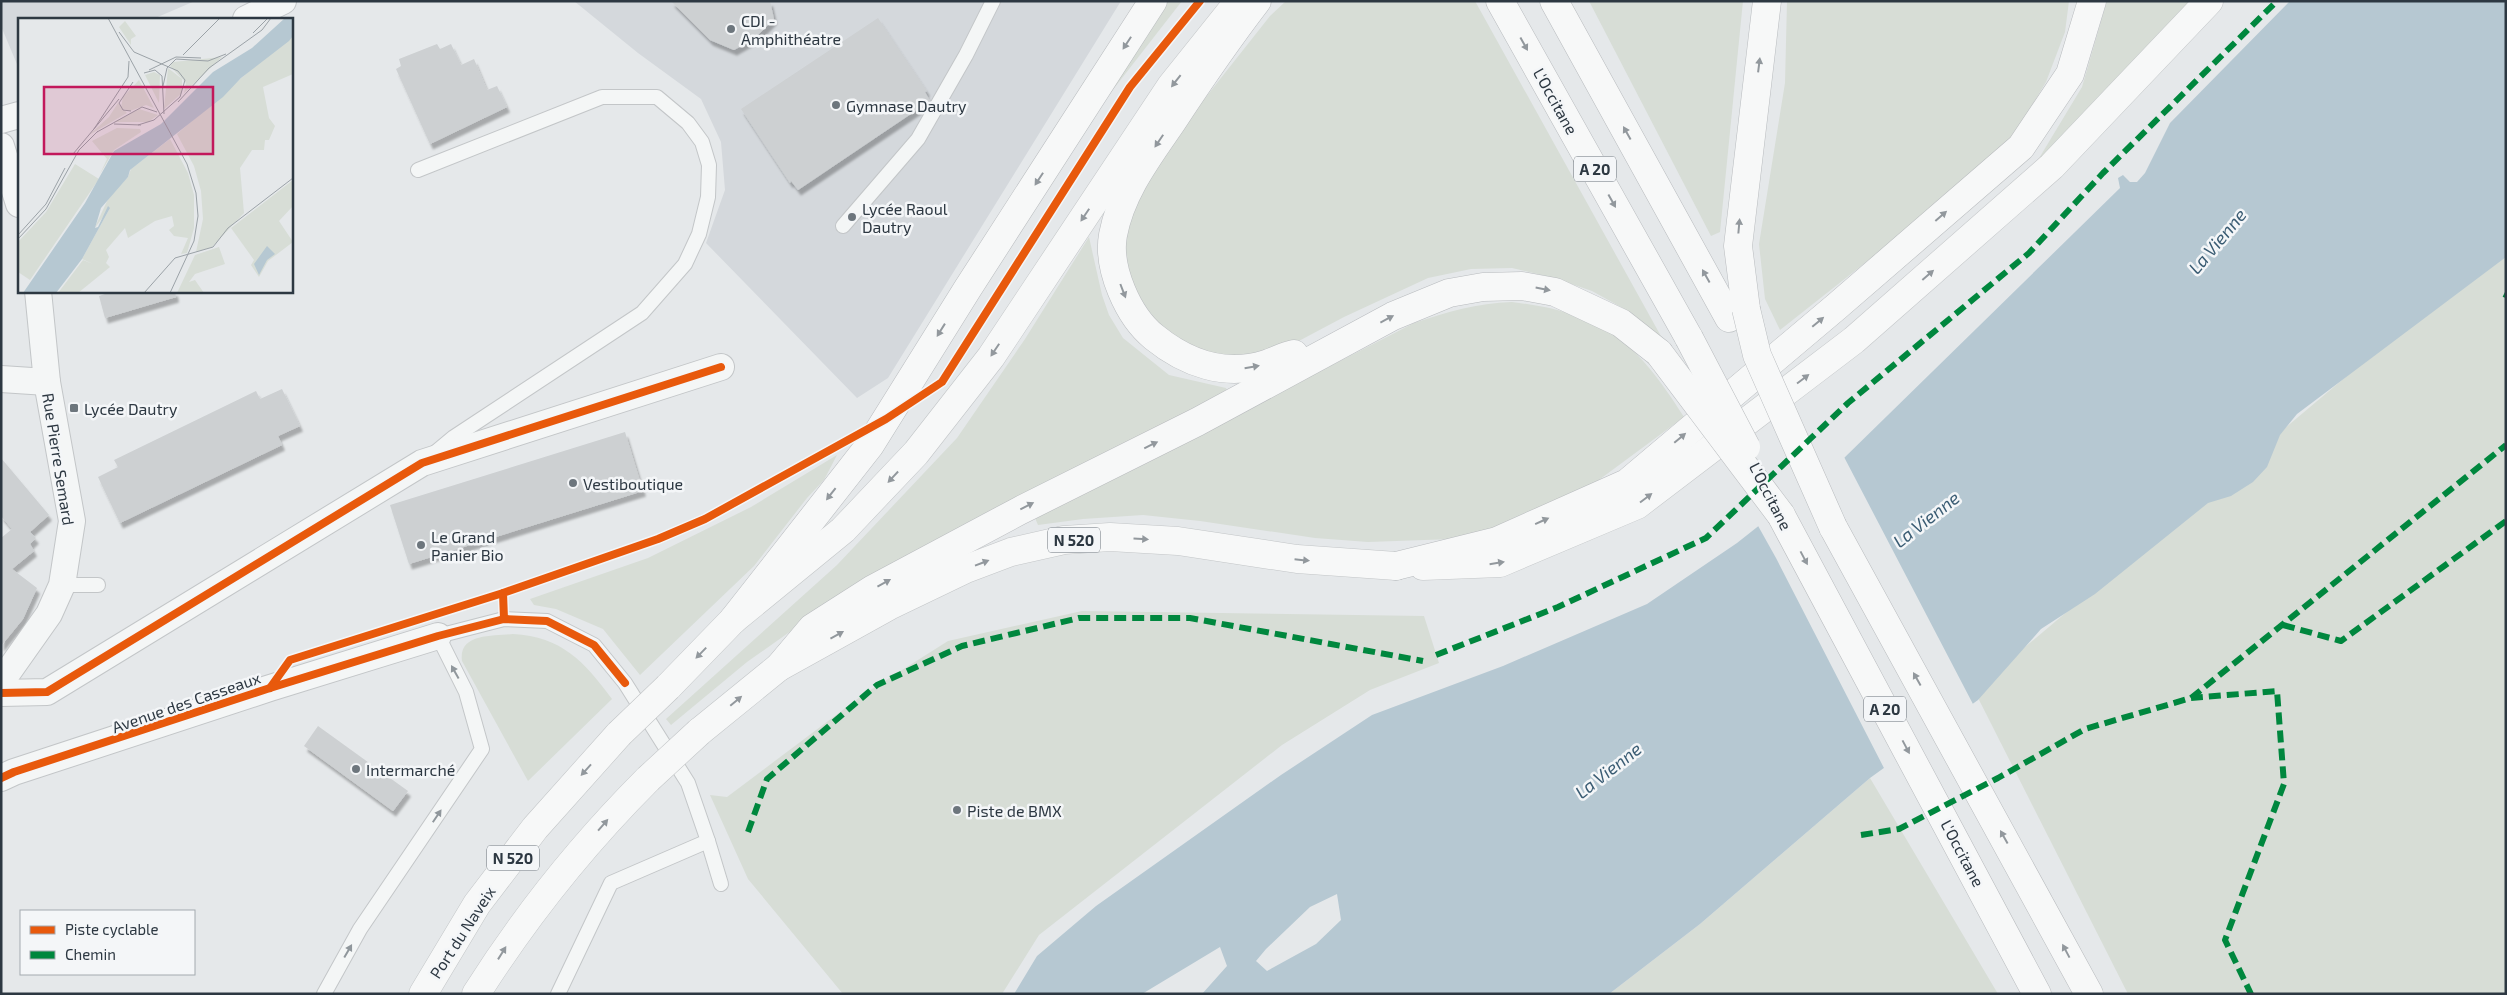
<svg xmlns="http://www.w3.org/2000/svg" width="2507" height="995" font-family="'Exo 2',sans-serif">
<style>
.built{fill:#d4d8dc}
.green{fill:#d7ddd6}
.water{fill:#b6c8d2;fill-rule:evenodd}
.pier{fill:#e5e8ea}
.building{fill:#cdd0d2;filter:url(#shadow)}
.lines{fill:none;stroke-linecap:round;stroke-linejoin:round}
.service-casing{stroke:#c3c6c8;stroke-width:16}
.minor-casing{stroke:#c3c6c8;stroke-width:28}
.secondary-casing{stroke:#c3c6c8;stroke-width:29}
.primary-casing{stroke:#c2c5c7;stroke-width:29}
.motorway-casing{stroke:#b8bbbe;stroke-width:29}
.service{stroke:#f4f6f6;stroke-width:14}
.minor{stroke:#f4f6f6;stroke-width:26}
.secondary{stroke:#f7f8f8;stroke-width:28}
.primary{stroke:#f7f8f8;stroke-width:28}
.motorway{stroke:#f7f8f8;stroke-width:28}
.primary-bridge-casing{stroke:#c2c5c7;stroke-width:29;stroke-linecap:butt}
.motorway-bridge-casing{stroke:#b8bbbe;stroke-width:29;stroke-linecap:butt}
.primary-bridge{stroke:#f7f8f8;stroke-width:28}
.motorway-bridge{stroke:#f7f8f8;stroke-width:28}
.quiet{stroke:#00873e;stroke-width:6;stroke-dasharray:12 6;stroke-linecap:butt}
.cycleway-casing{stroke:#f4f6f8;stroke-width:11}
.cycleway{stroke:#e8590c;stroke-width:8}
.oneway{fill:#92989d}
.oneway2{fill:#90979c}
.poi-dot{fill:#6d767d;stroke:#f4f6f8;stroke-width:2}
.labels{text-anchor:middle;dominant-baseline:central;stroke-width:5;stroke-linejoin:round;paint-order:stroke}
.shield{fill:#f4f6f8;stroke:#697179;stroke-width:1}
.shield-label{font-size:15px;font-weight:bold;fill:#2d3842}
.poi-label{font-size:16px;fill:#2d3842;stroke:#f4f6f8;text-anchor:start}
.street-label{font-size:16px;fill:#2d3842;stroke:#f4f6f8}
.water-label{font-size:18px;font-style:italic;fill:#3a5c73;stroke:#f4f6f8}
.inset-road{fill:none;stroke:#9ba2a7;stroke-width:1}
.view{fill:#c2185b;fill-opacity:0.15;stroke:#c2185b;stroke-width:2.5}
.inset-edge{fill:none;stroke:#2d3842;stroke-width:2.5}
</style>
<defs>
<filter id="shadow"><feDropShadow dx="3" dy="5.5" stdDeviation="1" flood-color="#0004"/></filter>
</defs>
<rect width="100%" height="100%" fill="#e5e8ea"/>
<!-- built -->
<g class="built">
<path d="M1 1H195L153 19H19V69L1 26Z"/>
<path d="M574 1H1121L888 378 857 398 706 243 725 190 721 142 701 99 638 53Z"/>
</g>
<!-- green -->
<g class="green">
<path d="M1163 1H1182L1094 114Z"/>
<path d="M1286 1H1475L1662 338 1628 311 1592 291 1554 278 1512 268 1471 269 1428 278 1344 317 1280 351 1255 358 1205 354 1156 327 1132 288 1123 250 1132 209 1146 182 1198 107 1270 16Z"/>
<path d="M1589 1H1743L1720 232 1711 236Z"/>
<path d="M1787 1H2069L2065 32 2046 82 2008 145 1908 229 1780 330 1765 299 1759 244 1785 83Z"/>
<path d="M2107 1H2190L2035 165 2082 87Z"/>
<path d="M1089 237 1102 295 1109 315 1123 338 1169 375 1226 388 1228 395 846 592 747 662 671 725 666 719 837 565 957 438 1025 339Z"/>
<path d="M2506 242V994H2128L1974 690Z"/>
<path d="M1512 302C1603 313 1636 341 1684 417L1588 488 1492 530 1453 539 1368 542 1315 538 1200 521 1143 515 1083 519 1038 525 1035 518 1414 323C1447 312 1477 303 1512 302Z"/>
<path d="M837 455 824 480 807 498 754 566 640 675 603 629 556 609 534 605 530 599 648 558 751 507Z"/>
<path d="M1082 611 1424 616 1439 663 1370 690 1282 745 1039 935 1002 994H843L748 879 710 795 727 797 864 694 948 641Z"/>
<path d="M513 634C562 637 584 661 612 699L528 781 462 661C458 633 494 636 513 634Z"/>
<path d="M1870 778 1998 994H1609L1700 924Z"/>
</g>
<!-- water -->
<path class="water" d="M2290 1H2506V257L2297 414 2280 435 2267 467 2253 482 2231 496 2208 503 2095 594 2041 629 1978 700 1870 778 1700 924 1609 994H1202L1227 966 1220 947 1142 994H1014L1037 956 1096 906 1281 775 1372 715 1503 666 1647 604 1737 543 1843 459 2120 188 2118 178 2123 175 2130 182H2137L2145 173 2170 123ZM1337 894 1341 920 1316 944 1267 971 1256 961 1266 949 1310 907Z"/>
<!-- pier -->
<path class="pier" d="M1843 455 1974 706 1885 770 1776 558 1757 524Z"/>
<!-- building -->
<g class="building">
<path d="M671 1H770L774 19 755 38 734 50 710 40Z"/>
<path d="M878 18 927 91 925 92 930 101 798 190 791 181 790 183 741 109Z"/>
<path d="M437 44 440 49 451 44 461 65 474 59 487 90 497 86 507 107 430 144 396 69 401 66 399 59Z"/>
<path d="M114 291H175L176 297 105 318 99 296Z"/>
<path d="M282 389 300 426 278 436 282 445 120 523 98 477 118 467 114 460 256 391 260 399Z"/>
<path d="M625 432 643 491 409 564 390 505Z"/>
<path d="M1 458 49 515 30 532 36 538 30 544 34 551 12 569 37 588 23 619 1 646V538L12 529 1 516Z"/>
<path d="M318 726 408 791 393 811 304 746Z"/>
</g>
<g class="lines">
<defs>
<g id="service">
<path d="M418 170 602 97H657L688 123 702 142 709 165 708 197 699 234 685 264 642 313 454 437 436 452"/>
<path d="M843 226 918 139 966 55 993 1"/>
<path d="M62 585H98"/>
<path d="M708 841 721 884"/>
<path d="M324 994 360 929 482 749 466 692 438 636 504 619 547 621 594 645 625 683 688 783 708 841 611 883 558 994"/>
</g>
<g id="minor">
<path d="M246 19 283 1"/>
<path d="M1 120 19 115"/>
<path d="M1 146 19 204"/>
<path d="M1 379 47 382"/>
<path d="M1 682 49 614 62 585 72 521 47 382 38 291"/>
<path d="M1 693 47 692 422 463 721 367"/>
<path d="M1 778 14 772 270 688 438 636"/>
</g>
<path id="secondary" d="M1423 566 1500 563 1637 505 1854 340 2052 166 2209 1"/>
<g id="primary">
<path d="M668 687 733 620 843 530 916 453 991 357 1171 86 1239 1"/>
<path d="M699 732 779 667 889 606 966 569 1011 552 1064 540 1110 537 1178 541 1297 559 1396 566"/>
<path d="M423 994 477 904 535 828 619 734"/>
<path d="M476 994C526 915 583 844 648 779"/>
</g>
<g id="motorway">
<path d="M1257 1C1227 40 1199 81 1172 122 1148 157 1121 192 1113 235 1107 268 1128 316 1154 337 1186 363 1225 377 1266 364 1276 361 1284 356 1294 354"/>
<path d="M1500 1 1689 338"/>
<path d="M1554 1 1729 318"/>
<path d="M1746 309 1738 246 1767 1"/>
<path d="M1781 515 2037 994"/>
<path d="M1833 527 2089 994"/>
<path d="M1396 566 1497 541 1627 483 1836 307 2021 147 2070 74 2092 1"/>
<path d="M733 620 870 445 968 288 1153 1"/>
<path d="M779 667 812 628 873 589 1021 510 1197 422 1393 316 1449 293 1483 287 1522 286 1555 292 1621 323 1659 353"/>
</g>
</defs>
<!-- service casing -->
<use href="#service" class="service-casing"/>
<!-- minor casing -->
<use href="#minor" class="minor-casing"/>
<!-- secondary casing -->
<use href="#secondary" class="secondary-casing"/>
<!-- primary casing -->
<use href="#primary" class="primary-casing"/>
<!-- motorway casing -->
<use href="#motorway" class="motorway-casing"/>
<!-- service -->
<use href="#service" class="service"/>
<!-- minor -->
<use href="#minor" class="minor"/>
<!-- secondary -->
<use href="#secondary" class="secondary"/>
<!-- primary -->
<use href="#primary" class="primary"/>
<!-- motorway -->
<use href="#motorway" class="motorway"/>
<defs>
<g id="primary-bridge">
<path d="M619 734 668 687"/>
<path d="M648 779 699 732"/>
</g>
<g id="motorway-bridge">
<path d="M1746 309 1757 355 1833 527"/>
<path d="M1689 338 1746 447"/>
<path d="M1659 353 1781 515"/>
</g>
</defs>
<!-- primary-bridge casing -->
<use href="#primary-bridge" class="primary-bridge-casing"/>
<!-- motorway-bridge casing -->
<use href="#motorway-bridge" class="motorway-bridge-casing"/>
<!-- primary-bridge -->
<use href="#primary-bridge" class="primary-bridge"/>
<!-- motorway-bridge -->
<use href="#motorway-bridge" class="motorway-bridge"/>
<!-- quiet -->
<g class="quiet">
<path d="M2504 294 2506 295"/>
<path d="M2283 625 2341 641 2506 521"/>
<path d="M1436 655 1558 607 1706 538 1848 403 2029 253 2103 173 2277 1"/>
<path d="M2191 698 2506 445"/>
<path d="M748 832 767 779 877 685 962 646 1079 618H1190L1423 661"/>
<path d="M1861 835 1899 829 1998 778 2085 729 2191 698 2277 691 2284 784 2225 940 2251 994"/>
</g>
<defs>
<g id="cycleway">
<path d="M504 619 503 593 658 539 705 519 886 419 942 382 1130 87 1200 1"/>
<path d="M270 688 290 660 503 593"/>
<path d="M1 693 47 692 422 463 721 367"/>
<path d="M1 778 14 772 270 688 438 636 504 619 547 621 594 645 625 683"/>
</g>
</defs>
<!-- cycleway casing -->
<use href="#cycleway" class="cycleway-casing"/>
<!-- cycleway -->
<use href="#cycleway" class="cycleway"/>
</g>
<!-- one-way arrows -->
<defs><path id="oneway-solid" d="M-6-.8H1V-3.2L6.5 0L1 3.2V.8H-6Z" transform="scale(1.25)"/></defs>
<g class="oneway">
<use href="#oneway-solid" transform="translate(1127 43) rotate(123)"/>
<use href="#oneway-solid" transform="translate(1524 44) rotate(61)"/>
<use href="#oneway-solid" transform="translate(1759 65) rotate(-83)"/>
<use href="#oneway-solid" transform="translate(1176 81) rotate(128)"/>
<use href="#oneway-solid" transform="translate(1627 133) rotate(-119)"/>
<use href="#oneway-solid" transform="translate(1159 141) rotate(124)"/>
<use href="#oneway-solid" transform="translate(1039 179) rotate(123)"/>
<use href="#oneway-solid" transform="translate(1612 201) rotate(61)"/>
<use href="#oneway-solid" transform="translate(1085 215) rotate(124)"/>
<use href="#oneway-solid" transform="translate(1941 216) rotate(-41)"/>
<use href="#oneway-solid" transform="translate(1739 226) rotate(-85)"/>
<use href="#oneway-solid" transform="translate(1928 275) rotate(-41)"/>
<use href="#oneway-solid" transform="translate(1706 276) rotate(-119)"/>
<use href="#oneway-solid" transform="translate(1543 289) rotate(11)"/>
<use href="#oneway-solid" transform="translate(1123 291) rotate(69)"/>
<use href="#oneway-solid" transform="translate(1387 319) rotate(-28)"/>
<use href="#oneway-solid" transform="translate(1818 322) rotate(-40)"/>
<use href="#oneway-solid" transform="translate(941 330) rotate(122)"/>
<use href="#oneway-solid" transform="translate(995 350) rotate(124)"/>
<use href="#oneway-solid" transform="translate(1252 367) rotate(-10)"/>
<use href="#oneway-solid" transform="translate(1803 379) rotate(-37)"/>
<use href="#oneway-solid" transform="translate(1680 438) rotate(-40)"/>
<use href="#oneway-solid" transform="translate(1151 445) rotate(-26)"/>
<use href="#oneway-solid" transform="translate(893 477) rotate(133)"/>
<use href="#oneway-solid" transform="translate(831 494) rotate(128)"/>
<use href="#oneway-solid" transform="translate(1646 498) rotate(-37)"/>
<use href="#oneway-solid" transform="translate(1027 506) rotate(-27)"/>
<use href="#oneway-solid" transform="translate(1542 521) rotate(-24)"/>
<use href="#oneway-solid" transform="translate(1141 539) rotate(3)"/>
<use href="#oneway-solid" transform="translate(1804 558) rotate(62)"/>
<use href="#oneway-solid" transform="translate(1302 560) rotate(6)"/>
<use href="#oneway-solid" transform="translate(982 563) rotate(-21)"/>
<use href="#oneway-solid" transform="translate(1497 563) rotate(-9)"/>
<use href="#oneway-solid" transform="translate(884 583) rotate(-29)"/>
<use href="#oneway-solid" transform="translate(837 635) rotate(-29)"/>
<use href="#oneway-solid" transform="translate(701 653) rotate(134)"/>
<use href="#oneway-solid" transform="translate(1917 679) rotate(-119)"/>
<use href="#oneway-solid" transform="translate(736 701) rotate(-40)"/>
<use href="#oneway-solid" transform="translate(1906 747) rotate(62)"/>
<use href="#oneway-solid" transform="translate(586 770) rotate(132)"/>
<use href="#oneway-solid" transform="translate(603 825) rotate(-49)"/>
<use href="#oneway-solid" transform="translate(2004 837) rotate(-119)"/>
<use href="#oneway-solid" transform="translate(2066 951) rotate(-118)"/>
<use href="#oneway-solid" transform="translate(502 953) rotate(-58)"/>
</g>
<g class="oneway2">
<use href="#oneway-solid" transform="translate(455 672) rotate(-119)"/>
<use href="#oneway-solid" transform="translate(437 816) rotate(-56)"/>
<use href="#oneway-solid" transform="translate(348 951) rotate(-60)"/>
</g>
<!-- markers -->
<g class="poi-dot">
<circle cx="731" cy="29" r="5"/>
<circle cx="836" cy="105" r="5"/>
<circle cx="852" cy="217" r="5"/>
<rect x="69" y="403" width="10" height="10" rx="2.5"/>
<circle cx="573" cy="483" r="5"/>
<circle cx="421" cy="545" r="5"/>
<circle cx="356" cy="769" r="5"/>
<circle cx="957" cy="810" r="5"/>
</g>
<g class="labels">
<!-- shield labels -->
<g class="shield">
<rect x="1574" y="156.5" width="42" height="25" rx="4"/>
<rect x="1048" y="527.5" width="52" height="25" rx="4"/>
<rect x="1864" y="696.5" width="42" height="25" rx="4"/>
<rect x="487" y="845.5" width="52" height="25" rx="4"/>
</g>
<g class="shield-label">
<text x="1595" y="169">A 20</text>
<text x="1074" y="540">N 520</text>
<text x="1885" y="709">A 20</text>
<text x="513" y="858">N 520</text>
</g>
<!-- poi labels -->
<g class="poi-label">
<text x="741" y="20">CDI -<tspan x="741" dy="18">Amphithéatre</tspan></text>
<text x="846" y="105">Gymnase Dautry</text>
<text x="862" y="208">Lycée Raoul<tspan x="862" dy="18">Dautry</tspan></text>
<text x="84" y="408">Lycée Dautry</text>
<text x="583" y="483">Vestiboutique</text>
<text x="431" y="536">Le Grand<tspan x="431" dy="18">Panier Bio</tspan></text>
<text x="366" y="769">Intermarché</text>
<text x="967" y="810">Piste de BMX</text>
</g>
<!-- street labels -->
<g class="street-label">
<text transform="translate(1556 101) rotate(61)">L'Occitane</text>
<text transform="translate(59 459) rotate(81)">Rue Pierre Semard</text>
<text transform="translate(1771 496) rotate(63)">L'Occitane</text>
<text transform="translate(186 702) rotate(-19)">Avenue des Casseaux</text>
<text transform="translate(1963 853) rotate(62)">L'Occitane</text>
<text transform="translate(462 932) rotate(-57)">Port du Naveix</text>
</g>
<!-- water labels -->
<g class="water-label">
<text transform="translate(2217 241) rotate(-50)">La Vienne</text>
<text transform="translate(1926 519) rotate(-38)">La Vienne</text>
<text transform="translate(1608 770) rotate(-38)">La Vienne</text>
</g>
</g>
<!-- overview -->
<g transform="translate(18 18)">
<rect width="275" height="275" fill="#e5e8ea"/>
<path d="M107 3 118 18 113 21V27L101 9ZM275 15V56L245 69 251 100 257 108 251 122H247L246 132H234L222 150 226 195 194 229 178 234 185 201 183 173 176 148 159 116ZM204 39 166 75 168 65 152 48 155 44ZM150 50 164 61V75L146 91ZM136 54 142 57 141 85 127 57ZM121 62 136 90 128 87 112 93 103 90 105 79ZM100 85 109 95 71 117 91 99ZM121 91 140 97 130 104H96ZM99 110 122 111 123 114 96 132 82 156 89 141 74 123ZM152 121 170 155 176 177V210L169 235 163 236 170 220 156 218 151 212 156 208 154 198 137 203 110 220 107 210 88 232 91 239 88 245 92 249 60 275H40L65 242 75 246 64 241 92 190 76 211 91 179 110 159 113 151ZM57 146 81 161 12 262 0 254V224L28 194ZM275 162V188L261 203 275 224 250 243 241 259 233 247 236 242 213 210ZM201 229 207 246 177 256 171 264 177 262 186 275H159L177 237Z" fill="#d7ddd6"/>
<path d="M267 0H275V18L271 23 223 60 205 79 112 152 110 159 83 190 77 210 80 209 90 188 92 190 64 241 38 275H5L67 185 96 133 143 106 195 54 234 30ZM249 228 257 236 249 242 241 257 236 246Z" fill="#b6c8d2"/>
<path class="inset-road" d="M90 0 169 146 178 175 180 198 176 223 152 275M101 14 116 34 160 53 167 62 162 79 136 102 120 107M235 15 250 0M165 37 202 0M131 52 158 39 183 40M126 55 137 52 144 58 146 96M145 68 149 50 158 41 190 43 208 36M160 84 191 50 244 12 253 0M113 93 105 92 101 85 115 64M96 106 123 107M76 111 110 59 111 43M79 114 124 89 139 94M55 136 101 81M0 217 28 186 47 150M0 221 28 191 61 132 80 113M126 275 157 240 195 229 210 210 275 160"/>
<path class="view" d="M26 69H195V136H26Z"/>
<rect width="275" height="275" class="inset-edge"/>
</g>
<!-- border -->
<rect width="2507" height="995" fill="none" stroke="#2d3842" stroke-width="5"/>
<!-- legend -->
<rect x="20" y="910" width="175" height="65" fill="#f4f6f8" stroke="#a4aaaf"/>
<rect x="30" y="926" width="25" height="8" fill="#e8590c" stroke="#a4aaaf"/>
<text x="65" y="935" font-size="15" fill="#2d3842">Piste cyclable</text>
<rect x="30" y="951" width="25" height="8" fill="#00873e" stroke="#a4aaaf"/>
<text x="65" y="960" font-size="15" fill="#2d3842">Chemin</text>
</svg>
